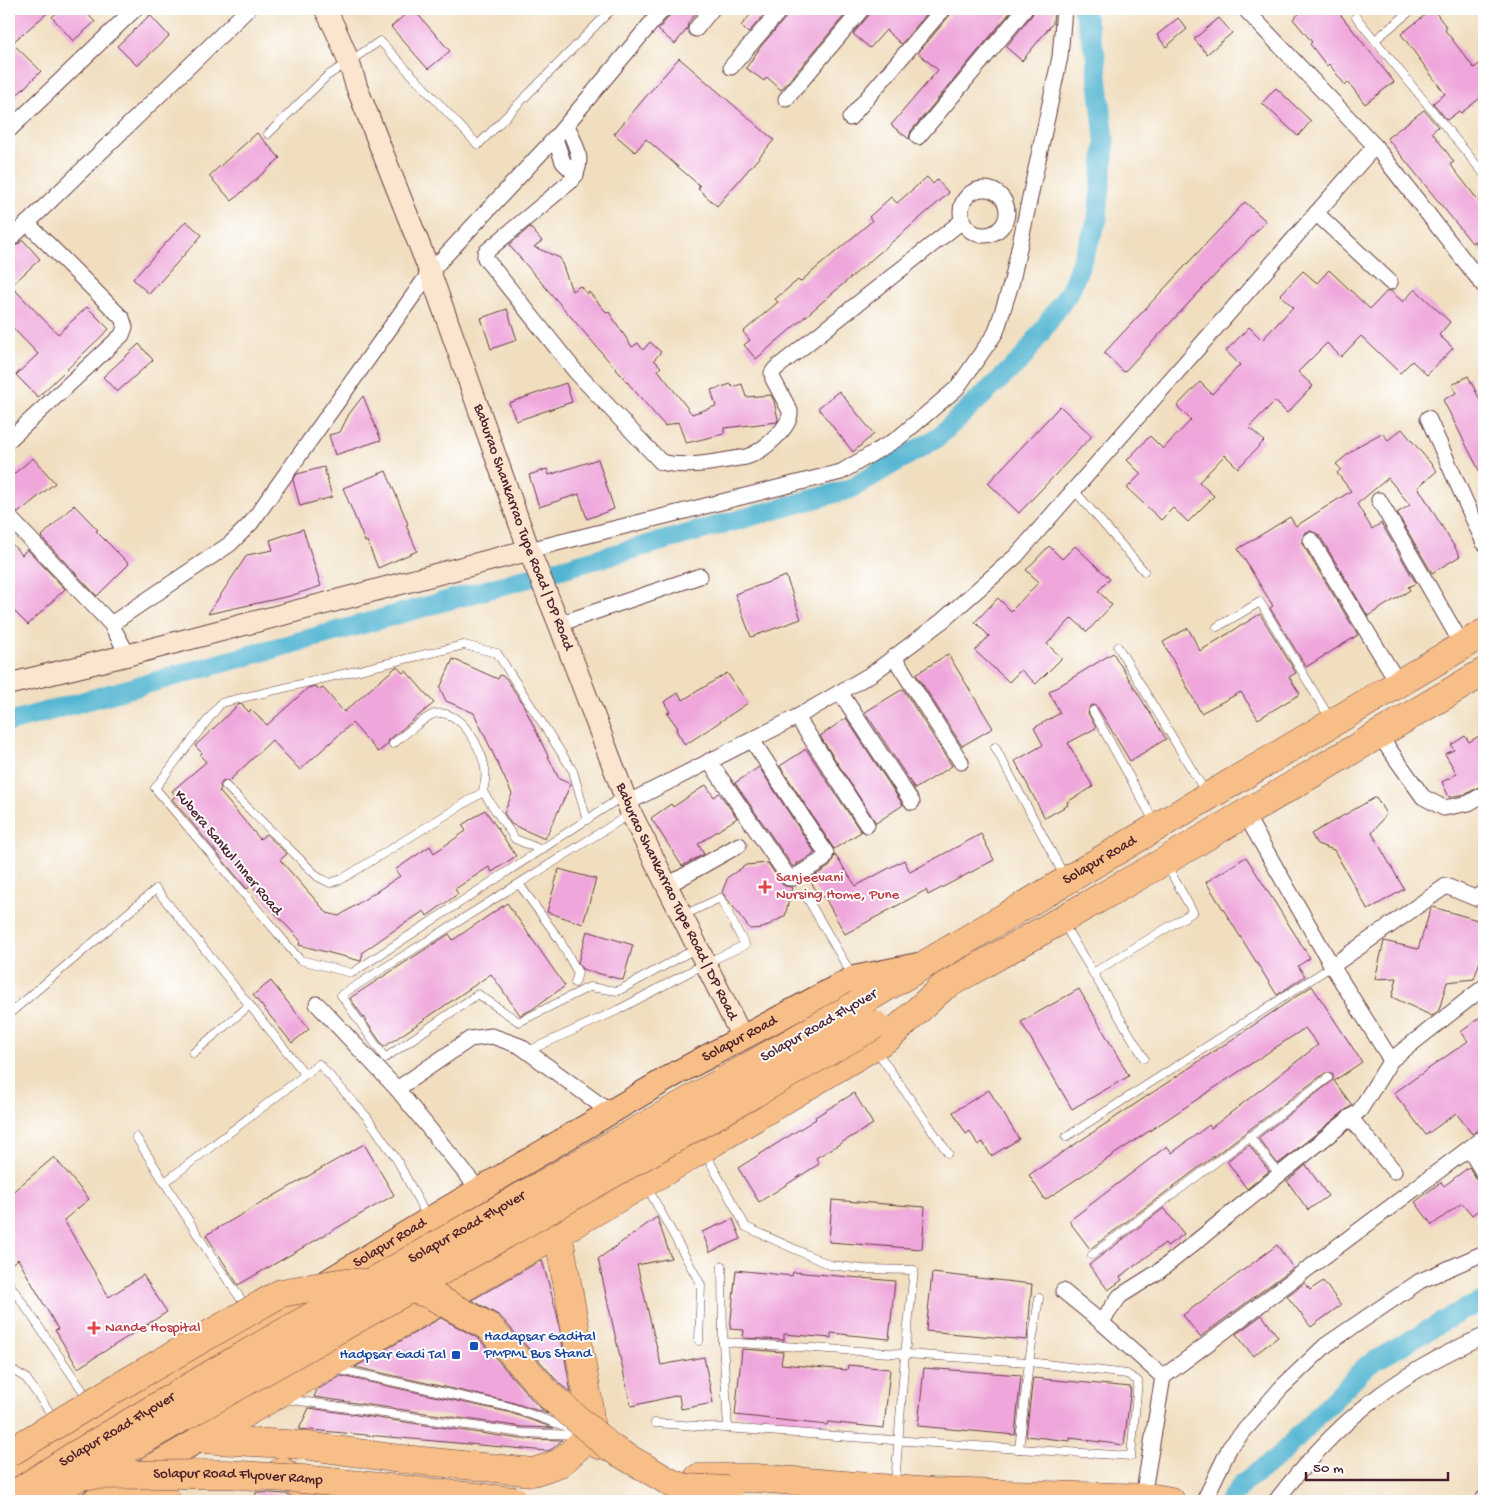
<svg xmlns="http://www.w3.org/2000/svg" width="1493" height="1510" font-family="'Gochi Hand',sans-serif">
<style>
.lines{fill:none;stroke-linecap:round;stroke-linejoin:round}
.canal{stroke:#52b5d1;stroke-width:20}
.building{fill:#efa7db}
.lane-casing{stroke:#633c41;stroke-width:9}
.street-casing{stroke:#633c41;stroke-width:17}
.secondary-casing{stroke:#633c41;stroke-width:23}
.primary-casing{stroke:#633c41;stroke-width:26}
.highway-casing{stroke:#633c41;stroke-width:29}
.lane{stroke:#fff;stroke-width:8}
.street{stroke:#fff;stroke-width:15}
.secondary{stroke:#fce5cf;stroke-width:21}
.primary{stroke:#f7be87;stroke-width:24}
.highway{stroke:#f7be87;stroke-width:28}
.highway-bridge-casing{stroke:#633c41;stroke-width:29;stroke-linecap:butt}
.highway-bridge{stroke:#f7be87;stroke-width:28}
.health-dot{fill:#e0444e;stroke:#fff;stroke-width:2}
.transit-dot{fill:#1a4fb4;stroke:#fff;stroke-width:2}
.labels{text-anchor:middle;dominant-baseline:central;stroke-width:4;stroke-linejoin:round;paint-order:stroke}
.street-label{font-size:15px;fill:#4a1f2b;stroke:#fff}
.health-label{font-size:15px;fill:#be3a42;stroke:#fff;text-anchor:start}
.transit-label{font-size:15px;fill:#164399;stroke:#fff;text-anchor:start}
</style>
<rect width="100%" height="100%" fill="#fff"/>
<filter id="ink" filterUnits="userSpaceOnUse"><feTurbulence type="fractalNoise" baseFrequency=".02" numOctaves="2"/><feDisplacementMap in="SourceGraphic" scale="10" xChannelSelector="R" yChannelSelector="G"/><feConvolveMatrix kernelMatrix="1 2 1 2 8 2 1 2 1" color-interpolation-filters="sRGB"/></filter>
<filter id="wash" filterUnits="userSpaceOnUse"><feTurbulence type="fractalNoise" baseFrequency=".0096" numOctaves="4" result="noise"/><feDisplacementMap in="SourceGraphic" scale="20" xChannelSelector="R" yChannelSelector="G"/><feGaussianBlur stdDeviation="1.12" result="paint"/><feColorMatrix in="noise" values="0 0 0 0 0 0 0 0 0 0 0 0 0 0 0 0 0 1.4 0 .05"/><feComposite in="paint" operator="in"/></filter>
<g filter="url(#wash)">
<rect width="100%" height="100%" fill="#f0debf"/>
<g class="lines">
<!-- canal -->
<g class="canal">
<path d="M9 722 850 489 937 438 1023 358 1070 291 1097 221 1105 144 1095 52 1083 9"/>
<path d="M1229 1501 1244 1482 1277 1458 1366 1366 1461 1311 1484 1301"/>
</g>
</g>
<g id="blocks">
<!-- building -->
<g class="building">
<path d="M9 9H52L12 43 41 71 9 103Z"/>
<path d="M61 9H83L95 22 73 41 52 17Z"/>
<path d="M411 9H413L450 51 428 69 391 27Z"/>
<path d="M672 9H699L688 23 687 29 675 44 658 30 670 15Z"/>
<path d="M755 9H769L748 33 741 26Z"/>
<path d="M790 9H850L781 90 767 77 764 81 746 68 762 45 788 15Z"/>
<path d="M871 9H931L901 44 886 30 870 48 853 34 869 15Z"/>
<path d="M952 9H1013L911 131 909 139 891 125 938 70 918 53 950 15Z"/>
<path d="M1034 9H1051L1054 11 1053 23 1022 61 1006 47 1032 15Z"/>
<path d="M1305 9H1336L1394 82 1365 104 1348 82 1345 85 1329 64 1327 66 1310 44 1312 42 1293 19Z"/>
<path d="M1433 9 1447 28 1445 30 1474 68 1484 60V95L1461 113 1459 111 1447 120 1433 103 1445 94 1401 34Z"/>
<path d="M150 15 169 36 137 66 117 46Z"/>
<path d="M1178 18 1187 29 1166 47 1157 35Z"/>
<path d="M1219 18 1232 33 1207 54 1194 39Z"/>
<path d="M679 58 774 140 717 206 698 189 700 186 646 139 635 152 614 134Z"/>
<path d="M1276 88 1311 121 1298 136 1262 103Z"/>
<path d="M1424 110 1438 127 1432 132 1454 162 1450 164 1484 208V254L1474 241 1472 243 1387 138Z"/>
<path d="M257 133 280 158 232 201 209 176Z"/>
<path d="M927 177 933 184 937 180 949 193 756 359 744 345 750 340 743 332 778 302 775 299 798 280 800 282 872 221 869 217 891 197 897 203Z"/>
<path d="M1245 202 1266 221 1124 372 1104 353Z"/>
<path d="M186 221 202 235 149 294 133 279Z"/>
<path d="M530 227 542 241 534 247 560 258 572 291 580 286 587 294 589 292 607 313 609 312 632 347 638 343 643 350 650 342 661 352 654 360 661 367 658 370 692 414 716 406 711 390 731 384 732 387 742 384 746 397 771 395 774 401 778 419 777 422 724 428V434L686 443 678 422 665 426 509 245Z"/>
<path d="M23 240 40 259 11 286 58 334 87 307 109 329 38 397 16 375 38 354 9 324V251Z"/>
<path d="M1329 270 1370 309 1387 291H1391L1403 302 1415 289 1450 322 1439 335 1453 348 1427 375 1412 361 1400 373 1361 336 1341 357 1327 343 1298 372 1313 386 1287 413 1275 401 1249 427 1264 441 1238 468 1225 455 1199 482 1214 496 1188 522 1173 508 1161 520 1127 488 1141 474 1127 460 1150 436 1163 449 1191 420 1177 406 1200 382 1212 394 1240 365 1226 351 1249 327 1262 340 1293 307 1280 295 1303 271 1317 283Z"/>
<path d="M507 309 517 340 491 349 481 318Z"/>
<path d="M139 344 153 360 117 392 103 377Z"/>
<path d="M1468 376 1484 408V480L1443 400 1456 393 1452 385Z"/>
<path d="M566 383 572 402 516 421 509 403Z"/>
<path d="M839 391 874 434 853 452 818 408Z"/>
<path d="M363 396 381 440 335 455 329 435 340 432 349 414Z"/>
<path d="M1060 406 1092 436 1019 513 988 483Z"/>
<path d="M1402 429 1437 471 1418 487 1460 556 1432 573 1397 513 1410 505 1388 478 1357 504 1372 529 1381 523 1416 583 1408 587 1410 590 1368 616 1319 535 1311 531 1306 532 1302 540 1303 545 1358 635 1306 667 1270 608 1273 606 1238 549 1290 517 1296 526 1351 491 1337 473 1341 469 1336 464 1358 446 1382 433 1388 440Z"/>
<path d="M33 458 55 483 18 513 9 503V478Z"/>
<path d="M598 459 614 509 587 519 579 494 539 507 529 475 547 469 549 475Z"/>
<path d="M324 467 332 497 300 506 293 480 297 474Z"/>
<path d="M386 471 408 524 406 525 417 551 378 568 367 541 365 542 343 488Z"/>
<path d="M74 505 98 530 96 531 129 564 97 596 41 537Z"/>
<path d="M303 529 321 586 290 596 208 614 247 555 273 550 270 540Z"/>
<path d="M9 541 22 555 27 549 65 589 28 625 9 606Z"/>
<path d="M1049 546 1062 559 1075 546 1110 579 1098 591 1112 605 1087 632 1072 618 1047 644 1062 658 1036 684 1021 670 1009 682 975 651 989 636 975 622 998 598 1011 611 1039 582 1026 570Z"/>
<path d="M786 576 801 619 751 637 735 594Z"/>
<path d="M1260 614 1296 673 1289 677 1300 694 1258 719 1241 692 1201 713 1163 642 1188 628 1200 651Z"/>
<path d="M1113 653 1166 739 1130 761 1098 708 1094 705 1090 706 1088 713 1096 728 1068 743 1093 787 1067 802 1068 805 1045 818 1015 761 1043 745 1034 728 1060 713 1049 692Z"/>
<path d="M948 654 993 728 962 746 916 674Z"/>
<path d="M453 659 498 679 500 675 506 678 523 704 559 779 571 784 545 839 511 824 504 813 512 794 474 713 446 701 440 688Z"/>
<path d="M396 667H397L403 673 406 671 434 703 389 740 388 744 378 752 352 723 300 770 272 740 229 781 222 782 220 785 221 789 219 791 260 839 266 834 287 854 280 860 327 913 339 916 400 876 395 870 430 846 434 853 466 831 462 825 485 810 516 856 492 872 489 867 455 889 458 894 427 916 424 911 390 933 363 952 361 961 299 945 300 940 275 913 276 912 252 885 247 889 172 799 176 796 172 791 206 762 200 755 202 753 195 746 238 705 241 704 249 712 251 710 267 725 308 688 316 686 319 690 323 688 344 712Z"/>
<path d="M727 673 748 703 685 745 676 730 678 728 667 713 670 712 664 702 678 693 683 700Z"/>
<path d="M903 689 952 766 915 789 865 712Z"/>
<path d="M846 718 903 805 876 823 820 736Z"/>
<path d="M1484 733V784L1466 794 1449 797 1442 782 1457 774 1445 754 1454 750 1451 745 1465 736 1469 742Z"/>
<path d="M806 749 861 832 834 849 780 766Z"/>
<path d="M759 767 815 853 798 864 797 862V865L793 867 735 783Z"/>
<path d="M706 785 714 797 719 793 737 818 698 844 704 854 682 866 651 818 671 804 673 807Z"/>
<path d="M1376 797 1386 814 1372 833 1404 889 1368 910 1334 850 1317 844 1311 834Z"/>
<path d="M981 834 994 860 928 895 926 890 845 934 824 896 821 898 809 879 829 867 835 855 856 886 904 860 910 872Z"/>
<path d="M1246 857 1310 958 1298 966 1305 976 1277 995 1206 882Z"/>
<path d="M768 863 782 884 785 886 792 887 785 916 763 928 750 929 722 892 728 877 746 865Z"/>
<path d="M559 869 596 879 583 924 547 912Z"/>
<path d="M507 903 565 986 531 1010 520 1015 491 974 384 1047 350 998 449 934 453 940Z"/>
<path d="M1433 907 1484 922V949L1474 979 1447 982 1439 1010 1432 1016 1392 997 1397 978 1375 979 1384 941 1418 949 1431 908Z"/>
<path d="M587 931 633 945 623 980 582 969 578 962Z"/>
<path d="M271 981 309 1029 292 1043 253 995Z"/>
<path d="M1312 986 1362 1062 1334 1081 1352 1105 1278 1164 1258 1138 1331 1082 1333 1080V1075L1330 1073H1325L1090 1249 1069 1221 1167 1146 1172 1153 1209 1125 1211 1128 1318 1045 1305 1028 1045 1200 1029 1175Z"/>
<path d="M1079 989 1129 1076 1072 1109 1021 1022Z"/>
<path d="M1484 1014V1128L1479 1129 1472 1134 1456 1113 1426 1135 1394 1093 1468 1041 1461 1032Z"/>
<path d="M989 1090 1019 1139 991 1156 983 1142 978 1145 970 1131 966 1134 953 1112Z"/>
<path d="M854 1093 873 1124 816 1158 819 1164 759 1202 738 1168 816 1119 815 1117Z"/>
<path d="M364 1144 394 1195 238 1285 206 1235Z"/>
<path d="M1249 1145 1269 1171 1247 1189 1227 1161Z"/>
<path d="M54 1157 89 1199 64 1220 109 1297 143 1275 167 1312 78 1368 55 1330 58 1329 18 1259 9 1266V1195Z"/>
<path d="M1306 1165 1328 1196 1308 1210 1287 1181Z"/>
<path d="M1469 1167 1476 1179 1484 1183V1206L1472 1215 1462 1203 1432 1225 1415 1202 1441 1182 1444 1186Z"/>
<path d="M832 1200 925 1207 922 1249 829 1242Z"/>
<path d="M1164 1208 1184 1234 1167 1246 1165 1243 1120 1277 1122 1280 1108 1290 1089 1265Z"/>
<path d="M657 1217 671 1258 637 1265 661 1365 704 1357 713 1403 681 1409 679 1395 631 1406 598 1259Z"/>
<path d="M733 1219 741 1239 710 1252 702 1232Z"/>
<path d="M1277 1245 1293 1268 1200 1337 1183 1315Z"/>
<path d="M542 1260 557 1314 571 1393 560 1384 500 1316 472 1300Z"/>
<path d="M736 1270 792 1276 793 1272 895 1281 889 1339 831 1333V1338L784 1334V1340L743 1338 744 1330 730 1329Z"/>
<path d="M932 1273 1032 1284 1027 1340 926 1331Z"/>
<path d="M1323 1281 1341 1305 1311 1327 1287 1296 1305 1283 1310 1290Z"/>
<path d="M1262 1315 1278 1337 1253 1356 1236 1334Z"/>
<path d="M441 1318 479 1339 537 1405 548 1414 511 1402 355 1367Z"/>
<path d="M742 1349 783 1352 781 1364 847 1370 848 1365 890 1369 884 1428 828 1422 827 1425 735 1415Z"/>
<path d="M924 1368 1021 1375 1015 1435 918 1426Z"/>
<path d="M341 1376 508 1412 554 1428 522 1427 314 1397 317 1390Z"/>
<path d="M1033 1378 1131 1387 1124 1445 1070 1438V1441L1026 1436Z"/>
<path d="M309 1408 521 1439 562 1440 552 1449 547 1451 299 1429Z"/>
<path d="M256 1492 286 1494 296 1501H255Z"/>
</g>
</g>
</g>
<g filter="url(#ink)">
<use href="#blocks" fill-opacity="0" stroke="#633c41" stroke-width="1"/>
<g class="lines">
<defs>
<g id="lane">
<path d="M1356 17 1484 174"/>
<path d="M1375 40 1413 9"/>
<path d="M268 134 327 76 380 41 478 145 612 9"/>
<path d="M1074 490 1144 571"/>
<path d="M1217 627 1260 602 1331 720"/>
<path d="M1118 647 1206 793"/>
<path d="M1093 711 1155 823"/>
<path d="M393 744C400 738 427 716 434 714 460 707 482 748 485 769 487 777 484 784 483 792"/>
<path d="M995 747 1065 877"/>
<path d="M226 786 318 877 330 883 342 879 483 792 515 839 542 850"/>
<path d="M630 814 341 995 385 1058 478 994 519 1022 589 987 618 991 697 948"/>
<path d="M587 820 573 771 497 653 464 645 221 703 155 788 300 960 352 973 623 796"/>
<path d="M519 884 559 939 578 973 575 983"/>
<path d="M807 898 853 977"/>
<path d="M1063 923 1144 1058"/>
<path d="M1093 973 1193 912 1167 866"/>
<path d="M9 1014 156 889 305 1074"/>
<path d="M876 1050 948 1153"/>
<path d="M528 1051 618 1010 706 963 745 945 720 898 684 915"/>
<path d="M193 1053 250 1005"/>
<path d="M1249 1136 1280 1175"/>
<path d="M136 1137 211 1256 247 1308"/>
<path d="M1066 1137 1332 966"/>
<path d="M705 1153 746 1227 830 1265 863 1269 914 1270 905 1354 895 1484"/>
<path d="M165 1182 319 1064 367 1117 397 1160 427 1217"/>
<path d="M647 1187 701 1285 699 1341"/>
<path d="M1092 1255 1328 1078"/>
<path d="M722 1266 723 1342 728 1428"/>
<path d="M9 1283 89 1400"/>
<path d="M723 1342 1029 1362 1127 1374 1138 1381 1131 1456 1019 1449"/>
<path d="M9 1368 26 1378 56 1421"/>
<path d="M336 1369 510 1407 572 1429"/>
<path d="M286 1399 522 1433 579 1435"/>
<path d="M655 1423 1019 1449 1029 1362 1039 1298"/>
</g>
<g id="street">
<path d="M1245 9 1375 146 1484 286"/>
<path d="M696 29 712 9"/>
<path d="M731 67 781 9"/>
<path d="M786 99 862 9"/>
<path d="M850 118 943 9"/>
<path d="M567 125C575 145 587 161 571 181L487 251 485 253V258L576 372 661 462C689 469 718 461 746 457 761 453 792 427 790 411L773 379 772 373 775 369 962 221"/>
<path d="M9 130 135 9"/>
<path d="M918 137 1025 9"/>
<path d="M555 138 563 162 576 175"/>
<circle cx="984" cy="212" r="23"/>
<path d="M1316 213 1390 282"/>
<path d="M9 240 40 211 248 9"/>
<path d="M1428 418 1484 543"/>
<path d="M9 440 122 335 125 327 122 318 27 223"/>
<path d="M1379 500 1463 646"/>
<path d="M9 517 111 624 128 655"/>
<path d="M1311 540 1399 684"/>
<path d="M529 550 841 472 897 439 957 388 996 332 1012 281 1060 57 1064 9"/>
<path d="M111 624 230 544 251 523 430 272 555 138 663 9"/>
<path d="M559 624 700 576"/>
<path d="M894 657 961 762"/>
<path d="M840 692 912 802"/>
<path d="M797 717 867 825"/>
<path d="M1379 735 1423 797 1444 808 1469 803 1484 794"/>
<path d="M709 761 789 878H793L824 859 826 853 752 740"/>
<path d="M627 803 797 717 873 673 942 621 1016 556 1375 146"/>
<path d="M1245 814 1332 966 1391 1060"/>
<path d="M668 885 739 845"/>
<path d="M1332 966 1446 886 1475 898 1484 892"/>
<path d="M1484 987 1391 1060 1360 1110 1158 1272 1120 1296 1101 1322 1163 1377 1484 1137"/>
<path d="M317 1004 397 1089 479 1190"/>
<path d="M397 1089 470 1039 492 1036 520 1046 610 1112"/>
<path d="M1350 1117 1394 1171"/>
<path d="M1469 1149 1484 1174"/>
<path d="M1063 1291 1101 1322"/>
<path d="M1143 1497 1163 1377"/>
<path d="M1204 1501 1230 1447 1281 1388 1326 1345 1420 1281 1484 1253"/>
<path d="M1276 1501C1335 1423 1394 1375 1484 1336"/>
<path d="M1482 1501 1484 1498"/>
</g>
<g id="secondary">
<path id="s1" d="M325 9C339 34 349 60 357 88L430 272 529 550 559 624 631 813 742 1037"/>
<path d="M9 684 128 655 529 550"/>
</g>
<g id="primary">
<path id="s2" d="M9 1475 100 1416 258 1324 428 1220 675 1074 854 978 918 965"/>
<path d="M93 1501 200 1439"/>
</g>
<g id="highway">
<path id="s3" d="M858 1004 1484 633"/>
<path d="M558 1233 588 1399 591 1435 599 1445"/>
<path d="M167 1377 187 1416"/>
<path d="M200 1439 667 1170 889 1037 943 987 1165 861 1484 672"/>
<path d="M200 1439 303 1445 393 1458 533 1472 560 1463 591 1435"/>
<path d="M282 1471 316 1497 331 1501"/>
<path d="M698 1478H756L932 1492 1154 1498 1171 1501"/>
<path d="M113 1490 167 1501"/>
</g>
</defs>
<!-- lane casing -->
<use href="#lane" class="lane-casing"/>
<!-- street casing -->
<use href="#street" class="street-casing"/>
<!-- secondary casing -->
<use href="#secondary" class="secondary-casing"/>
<!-- primary casing -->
<use href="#primary" class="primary-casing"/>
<!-- highway casing -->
<use href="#highway" class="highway-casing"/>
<!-- lane -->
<use href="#lane" class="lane"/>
<!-- street -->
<use href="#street" class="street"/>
<!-- secondary -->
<use href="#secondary" class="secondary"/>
<!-- primary -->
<use href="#primary" class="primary"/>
<!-- highway -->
<use href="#highway" class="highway"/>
<defs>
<g id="highway-bridge">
<path d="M9 1453 108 1393 281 1293 339 1283H391L429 1294 489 1327 549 1395 611 1448 673 1484 687 1488 728 1490"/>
<path id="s4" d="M83 1475 226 1474 302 1479 515 1501"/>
<path id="s5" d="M9 1498 72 1457 220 1369 858 1004"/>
<path d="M40 1501 81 1475 875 1025"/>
</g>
</defs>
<!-- highway-bridge casing -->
<use href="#highway-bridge" class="highway-bridge-casing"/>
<!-- highway-bridge -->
<use href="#highway-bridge" class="highway-bridge"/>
</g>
</g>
<!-- markers -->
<g class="health-dot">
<path d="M762.5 879.5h5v5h5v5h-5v5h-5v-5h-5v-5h5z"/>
<path d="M91.5 1320.5h5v5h5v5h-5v5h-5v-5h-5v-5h5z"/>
</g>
<g class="transit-dot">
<rect x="469" y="1341" width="10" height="10" rx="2.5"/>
<rect x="451" y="1350" width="10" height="10" rx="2.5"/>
</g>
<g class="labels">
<!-- street labels -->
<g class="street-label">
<text stroke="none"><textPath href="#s1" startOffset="555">Baburao Shankarrao Tupe Road | DP Road</textPath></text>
<text transform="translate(228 853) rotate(50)">Kubera Sankul Inner Road</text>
<text stroke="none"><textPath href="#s3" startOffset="281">Solapur Road</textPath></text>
<text stroke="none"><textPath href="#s1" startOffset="960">Baburao Shankarrao Tupe Road | DP Road</textPath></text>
<text transform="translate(819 1026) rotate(-30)">Solapur Road Flyover</text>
<text stroke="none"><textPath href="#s2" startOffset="851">Solapur Road</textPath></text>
<text stroke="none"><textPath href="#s5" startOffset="532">Solapur Road Flyover</textPath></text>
<text stroke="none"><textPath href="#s2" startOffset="446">Solapur Road</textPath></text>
<text stroke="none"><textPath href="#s5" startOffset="128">Solapur Road Flyover</textPath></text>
<text stroke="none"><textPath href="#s4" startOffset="155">Solapur Road Flyover Ramp</textPath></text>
</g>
<!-- health labels -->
<g class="health-label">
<text x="776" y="878">Sanjeevani<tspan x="776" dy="17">Nursing Home, Pune</tspan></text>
<text x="105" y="1328">Nande Hospital</text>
</g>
<!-- transit labels -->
<g class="transit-label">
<text x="484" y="1337">Hadapsar Gadital<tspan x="484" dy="17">PMPML Bus Stand</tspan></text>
<text x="446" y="1355" text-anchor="end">Hadpsar Gadi Tal</text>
</g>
</g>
<!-- margin -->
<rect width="1493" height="1510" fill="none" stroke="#fff" stroke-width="30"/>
<!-- scale -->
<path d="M1306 1472v8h142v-8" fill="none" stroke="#4a1f2b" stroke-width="2.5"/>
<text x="1313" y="1472" font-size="15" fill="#4a1f2b" stroke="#ffffff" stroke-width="4" paint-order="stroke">50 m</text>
</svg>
